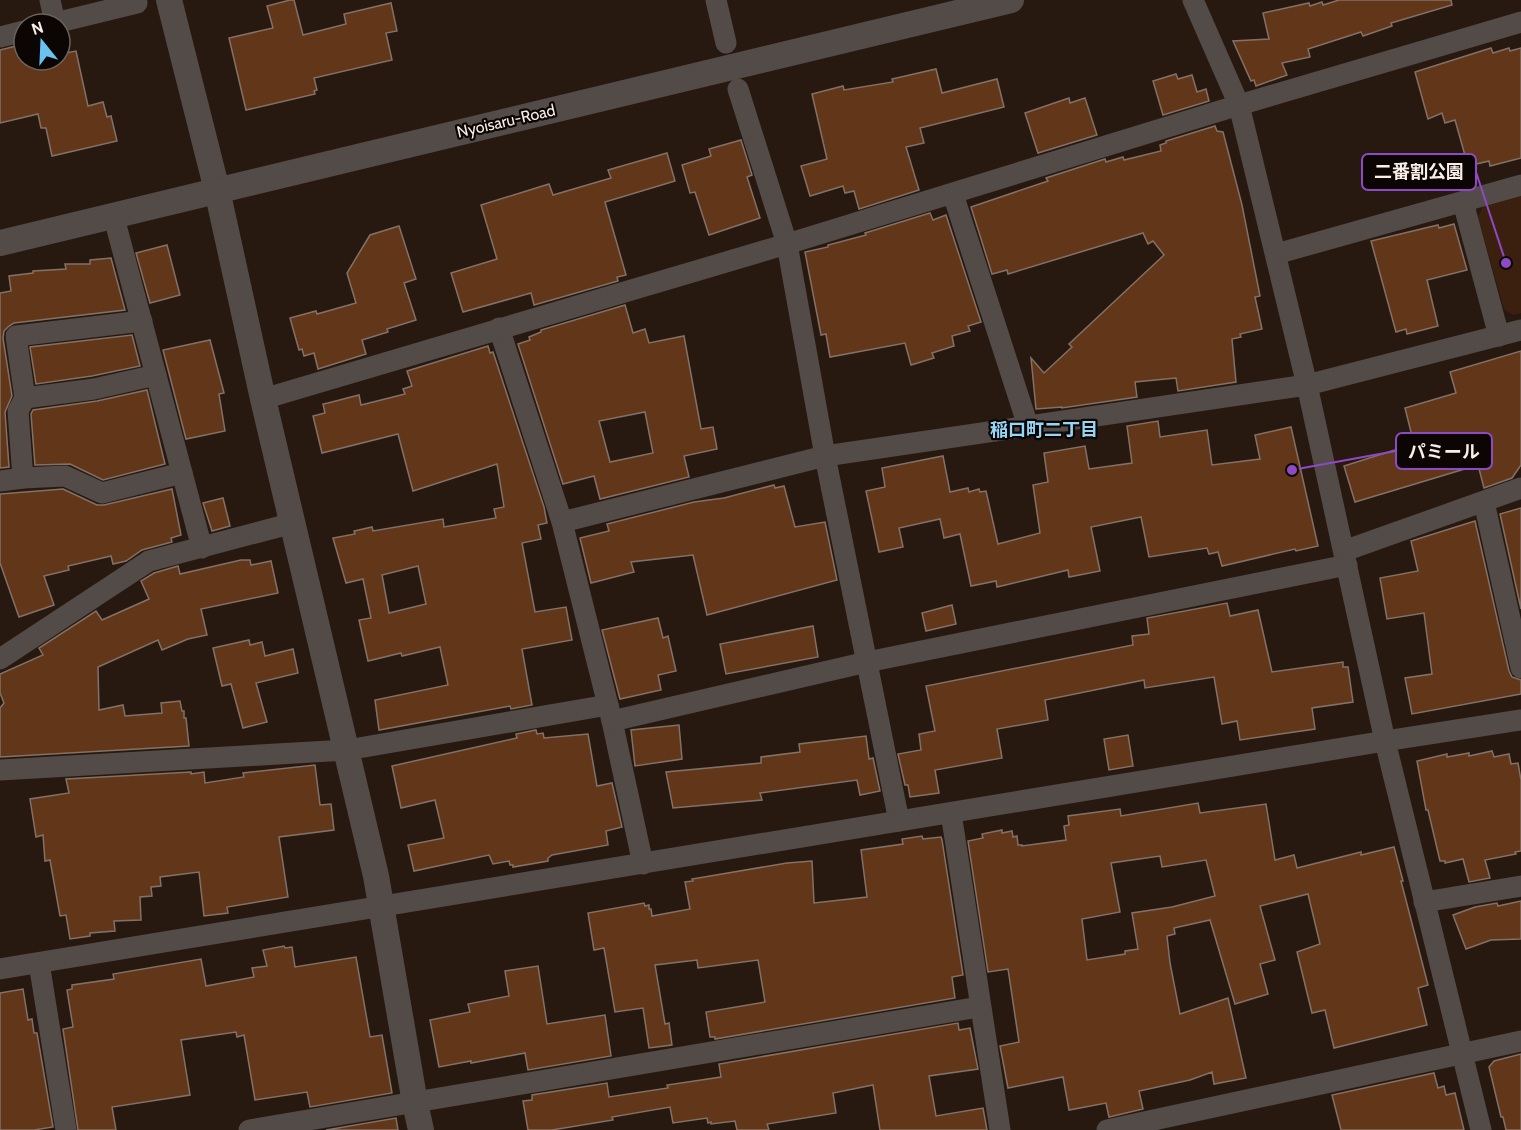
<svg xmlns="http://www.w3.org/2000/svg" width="1521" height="1130" font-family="Cabin,'Noto Sans JP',sans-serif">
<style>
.green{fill:#3b200f}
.building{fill:#623619;stroke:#837167;stroke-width:1.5;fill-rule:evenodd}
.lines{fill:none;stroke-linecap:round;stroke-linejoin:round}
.minor{stroke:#534b47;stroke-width:21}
.tertiary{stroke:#534b47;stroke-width:26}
.labels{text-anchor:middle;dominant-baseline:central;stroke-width:4.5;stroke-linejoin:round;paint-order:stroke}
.street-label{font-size:16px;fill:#f9eee8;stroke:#0b0603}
.neighbourhood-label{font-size:18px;font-weight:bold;fill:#95d5f7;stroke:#0b0603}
.leader{fill:none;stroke:#8e49c5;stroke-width:2}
.callout-dot{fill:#8e49c5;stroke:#0b0603;stroke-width:2}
.callout{fill:#0b0603;stroke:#8e49c5;stroke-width:2}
.callout-label{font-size:18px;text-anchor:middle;font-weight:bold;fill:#f9eee8}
</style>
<rect width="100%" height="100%" fill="#271910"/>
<!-- green -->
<path class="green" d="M1521 196V313L1513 315 1504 309 1478 217 1483 207Z"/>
<!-- building -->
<g class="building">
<path d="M290 0H294L303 35 346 24 344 14 391 3 397 31 386 33 392 60 314 78 317 90 314 91 315 94 246 110 229 38 273 28 267 6Z"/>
<path d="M1339 0H1451L1452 5 1391 23 1392 26 1363 36 1361 32 1308 49 1310 57 1282 63 1287 75 1256 86 1254 80 1251 81 1233 41 1269 39 1263 13 1309 3 1310 6 1322 2 1323 5Z"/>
<path d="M24 44V62L35 60H60V54L76 51 88 106 103 102 107 117 111 116 117 141 52 156 46 128H41L38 114 0 123V50Z"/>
<path d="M1491 48 1493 53 1509 48 1510 51 1521 48V158L1490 166 1489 161 1468 166 1455 120 1445 123 1442 113 1428 119 1415 72Z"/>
<path d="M936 69 942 93 997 79 1004 107 920 128 924 143 906 147 919 190 859 209 854 191 845 193 843 186 810 196 801 166 827 159 812 94 843 86 844 90 893 82 892 79Z"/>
<path d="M1176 74 1178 79 1192 75 1197 92 1206 89 1209 101 1163 115 1153 81Z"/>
<path d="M1069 98 1070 103 1085 98 1097 135 1038 153 1025 113Z"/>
<path d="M1215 126 1217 131 1223 132 1242 205 1260 296 1255 297 1262 329 1240 334 1241 337 1232 339 1236 382 1178 391 1176 378 1135 382 1137 397 1062 408V407L1036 409 1031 358 1044 373 1072 347 1069 344 1164 255 1153 241 1148 244 1143 233 1008 274 1007 270 992 274 971 207 1048 181 1046 178 1105 159 1106 162 1123 157 1124 160 1161 151 1160 145 1166 143V141Z"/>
<path d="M741 140 752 175 747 177 760 218 709 235 695 192 690 193 682 165 711 156 709 149Z"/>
<path d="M667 153 675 181 605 202 626 275 617 277 618 281 534 305 531 293 463 312 451 273 497 259 481 205 549 184 553 195 611 178 608 170Z"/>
<path d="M930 213 933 220 946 215 981 322 968 326 970 331 952 336 954 346 932 353 934 358 911 365 905 343 830 357 826 334 821 335 805 252 828 247V245L866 235 865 233Z"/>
<path d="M1454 224 1467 270 1427 280 1438 326 1407 334 1406 329 1396 332 1371 241 1438 225 1439 228Z"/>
<path d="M399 226 416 279 404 283 416 320 387 329 388 332 362 340 366 354 318 369 314 353 304 356 302 349 299 350 290 318 316 311 317 314 356 303 347 273 370 235Z"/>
<path d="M167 245 180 295 150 303 136 253Z"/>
<path d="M111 258 125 310 14 323 9 326 4 331 3 338 12 396 5 412 9 467 0 468V293L11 291 9 276 33 273V271L66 269 65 264H90V260Z"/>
<path d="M625 305 633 333 645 329 649 343 684 336 701 429 713 427 717 449 684 456 689 477 600 499 594 476 563 484 518 344 530 340 529 337 541 332V330ZM645 412 653 453 610 462 599 421Z"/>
<path d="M132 335 140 366 92 376 36 384 30 347Z"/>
<path d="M210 340 224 393 219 394 225 431 186 439 163 350Z"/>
<path d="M488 346 490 353 493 352 544 507 547 523 538 525 541 539 522 543 535 612 566 607 572 640 522 649 532 705 511 709 510 706 379 730 375 700 448 685 440 647 402 656 401 653 368 661 359 620 371 618 363 579 346 583 333 538 355 534 354 531 372 527 373 531 443 519 444 527 496 518 494 509 504 507 497 464 413 491 398 434 322 453 313 416 325 413 323 404 328 403 359 395 361 405 405 394 403 389 412 386 407 371ZM418 566 426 604 389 613 382 575Z"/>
<path d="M1521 351V465L1512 478 1484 488 1478 465 1355 502 1344 466 1414 444 1405 408 1456 393 1450 372Z"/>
<path d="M147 390 165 464 103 480 70 464 35 465 31 414 33 410 97 401Z"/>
<path d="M1158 421 1160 437 1207 430 1212 465 1260 459 1255 435 1291 427 1318 546 1296 551 1295 549 1222 566 1218 552 1209 554 1207 548 1149 557 1141 517 1091 527 1100 571 1069 577 1068 570 997 587 996 581 971 586 960 534 944 538 940 519 899 528 903 547 879 552 866 491 885 487 882 468 943 456 950 492 968 488 969 492 979 489 980 492 986 491 998 544 1040 533 1033 485 1048 482 1044 453 1085 446 1089 469 1132 463 1127 426Z"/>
<path d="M774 485 775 488 784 486 795 527 825 522 837 580 707 615 693 555 631 562 634 572 591 583 580 538 609 531 607 524 694 502 724 498Z"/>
<path d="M63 489 97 505H104L172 489 181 535 171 538 172 542 142 550 126 561 113 564 111 556 68 566 69 570 44 576 54 605 19 617 0 563V494Z"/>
<path d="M223 498 230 526 212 531 203 503Z"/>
<path d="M1521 508V609L1500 514Z"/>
<path d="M1475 521 1509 671 1512 677 1521 680V694L1412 714 1405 678 1432 674 1424 613 1387 619 1380 578 1418 571 1411 541Z"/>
<path d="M241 560H250L251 565 271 561 278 593 201 609 207 635 188 639 162 650 158 640 98 667 99 710 123 705 125 716 162 713 161 703 180 701 182 711H184V718H186L189 746 0 757V708L4 703 0 693V674L43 655 39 648 96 611 102 620 149 599 141 581 154 573 178 566 180 574Z"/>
<path d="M1227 603 1230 616 1258 610 1272 672 1343 662V667H1348L1353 702 1312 708 1315 729 1240 740 1237 721 1222 724 1214 677 1145 688 1144 680 1045 700 1048 720 997 729 1002 758 935 770 939 793 910 797 908 785H905L898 754 921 750 919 734 935 731 926 686 1133 645 1132 636 1149 634 1147 618Z"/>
<path d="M952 605 956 624 926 631 922 613Z"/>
<path d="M658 618 663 638 668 636 676 671 658 675 661 690 620 699 602 630Z"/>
<path d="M813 626 818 657 726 674 720 644Z"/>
<path d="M249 640 250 645 262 642 265 656 293 649 298 673 256 683 267 722 243 728 231 684 222 686 213 648Z"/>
<path d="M679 725 682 759 635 766 631 730Z"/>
<path d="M536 730 537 734 543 733 544 738 588 734 597 786 612 783 622 827 606 831 608 845 552 855 548 858V861L513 867V865H510L509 861 493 864 489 855 414 871 408 845 444 838 435 800 401 808 392 766 517 738 516 734Z"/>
<path d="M1128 735 1133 766 1109 770 1104 739Z"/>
<path d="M866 736 869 759 873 758 880 791 860 795 857 780 760 793 762 800 673 808 666 772 761 763V757L800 752 799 744Z"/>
<path d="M1492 751 1494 757 1509 754 1511 764 1518 763 1521 780V851L1515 852 1516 854 1485 860 1490 878 1469 882 1463 859 1445 863V861H1440L1428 810H1426L1417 761 1447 754V757L1469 753V756Z"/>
<path d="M315 765 320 805 331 804 334 830 279 837 288 897 227 907 228 913 204 916 199 872 160 877 161 886 151 887 152 896 140 897 141 920 114 921 115 931 90 933V936L70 939 66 915 60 916 50 860 45 861 43 835 36 837 30 799 69 793 66 779 191 772V774L204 772 205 783 244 777 243 773Z"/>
<path d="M1198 803 1200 813 1266 804 1275 860 1294 855 1297 868 1361 852V855L1394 847 1403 881H1401L1428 985 1418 988 1427 1025 1334 1048 1325 1010 1312 1013 1297 952 1320 944 1308 894 1260 906 1275 960 1260 964 1268 994 1235 1004 1210 920 1174 928 1175 934 1167 936 1170 963 1180 1014 1228 998 1246 1078 1214 1084 1212 1072 1190 1080 1139 1091 1143 1109 1109 1117 1106 1103 1069 1110 1063 1077 1008 1088 1000 1046 1019 1042 1008 969 988 972 968 841 983 838 982 834 1002 830V833L1012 831 1013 837 1017 836 1018 845H1022V846L1066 840 1064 826 1069 825 1068 816 1120 809 1121 816ZM1160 856 1162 867 1206 860 1215 896 1172 907 1132 913 1138 949 1125 951V954L1087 960 1082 919 1120 912 1111 863Z"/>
<path d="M922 836 923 839 941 837 942 840 963 975 952 977 955 998 715 1039V1037H710L706 1012 765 1002 758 960 698 968 697 960 655 965 665 1024 669 1023 672 1045 649 1048 643 1008 615 1012 604 948 594 950 588 913 644 903 645 906 649 905V909H651L652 916 690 909 685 882 693 881 692 879 787 863 812 861 814 903 867 897 861 850 903 844 902 839Z"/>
<path d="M1521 901V939L1491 940 1466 949 1453 915 1475 907 1497 903 1498 906Z"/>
<path d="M284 946 285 948 292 947 295 967 356 957 370 1037 382 1035 392 1093 310 1107 307 1092 255 1100 244 1035 237 1037 236 1032 181 1040 190 1095 112 1107 116 1130H78L63 1029 73 1027 67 990 72 989V985L114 979 113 974 201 959 206 986 254 977 252 968 267 966 263 950Z"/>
<path d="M538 966 547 1024 605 1015 611 1056 528 1070 525 1053 471 1063V1061L439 1067 430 1020 470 1012 468 1004 509 996 505 971Z"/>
<path d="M23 989 28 1020 32 1019 34 1033H37L53 1127 34 1130H0V993Z"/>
<path d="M958 1023 959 1030 970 1028 978 1069 929 1076 936 1116 983 1108 987 1130H880L873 1085 833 1093 836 1113 767 1124 769 1130H737L735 1121 711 1124V1122L708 1123 707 1118 673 1123 670 1107 612 1117 613 1120 552 1130H528L523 1101 532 1100V1095L607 1083 609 1097 668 1088 667 1085 721 1077 719 1064Z"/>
<path d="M1521 1054V1130H1506L1503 1117H1501L1489 1067 1494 1061Z"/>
<path d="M1434 1073 1438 1088 1444 1086 1446 1095 1455 1093 1464 1130H1341L1332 1095Z"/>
<path d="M396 1118 398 1130H326Z"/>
</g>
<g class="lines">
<!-- minor -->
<g class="minor">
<path d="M50 0 55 23 52 24"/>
<path d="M716 0 726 43"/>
<path d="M1193 0 1239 105 1307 385 1385 741 1481 1130"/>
<path d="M55 23 137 3"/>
<path d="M0 37 24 31"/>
<path d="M738 89 787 244 825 456 899 821"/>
<path d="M953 194 1028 426"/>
<path d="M1463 202 1499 336"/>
<path d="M113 214 202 548"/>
<path d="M1276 254 1521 185"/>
<path d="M499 328 562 522 612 721 643 864"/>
<path d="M25 398 94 389 156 375"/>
<path d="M263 399 787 244 1239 105 1521 22"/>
<path d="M23 478 18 411 25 398 16 336 142 321"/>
<path d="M0 481 23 478 65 476 102 493 182 473"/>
<path d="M1484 502 1521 668"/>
<path d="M562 522 825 456 1307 385 1521 330"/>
<path d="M1344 551 1521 488"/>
<path d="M0 659 149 561 293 523"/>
<path d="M612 721 867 662 1347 565"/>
<path d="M0 770 347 750 608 705"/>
<path d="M951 813 1000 1130"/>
<path d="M1424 902 1521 886"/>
<path d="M39 963 66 1130"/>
<path d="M0 969 1385 741 1521 720"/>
<path d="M249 1130 979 1007"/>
<path d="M1107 1130 1521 1041"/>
</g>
<!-- tertiary -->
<g class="tertiary">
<path d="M169 0 217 190 263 399 376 876 415 1103 421 1130"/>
<path d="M0 243 1011 0"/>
</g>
</g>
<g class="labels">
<!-- street labels -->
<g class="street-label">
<text transform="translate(506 121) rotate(-13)">Nyoisaru-Road</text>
</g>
<!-- neighbourhood labels -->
<g class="neighbourhood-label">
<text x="1044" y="430">稲口町二丁目</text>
</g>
</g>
<!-- callouts -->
<path class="leader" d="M1506 263L1476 172M1292 470L1396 451"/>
<g class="callout-dot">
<circle cx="1506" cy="263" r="6"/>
<circle cx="1292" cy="470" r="6"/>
</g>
<g class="callout">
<rect x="1362" y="154" width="114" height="36" rx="6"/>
<rect x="1396" y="433" width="96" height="36" rx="6"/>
</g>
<g class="callout-label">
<text x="1419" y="178">二番割公園</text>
<text x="1444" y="458">パミール</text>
</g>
<!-- north arrow -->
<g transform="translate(42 42) rotate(342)"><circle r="28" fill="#0b0603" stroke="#6a635f" stroke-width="1.5"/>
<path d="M0-4.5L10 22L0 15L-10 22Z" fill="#69c3f1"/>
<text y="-9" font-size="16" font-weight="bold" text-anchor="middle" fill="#f9eee8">N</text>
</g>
</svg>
